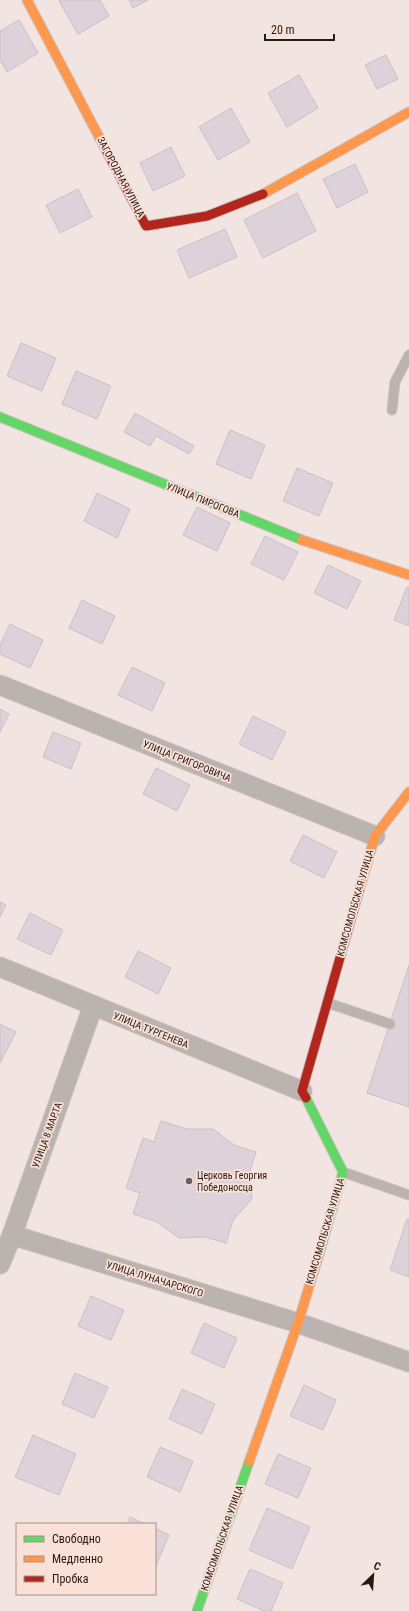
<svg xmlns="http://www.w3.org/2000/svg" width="409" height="1611" font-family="'Roboto Condensed',sans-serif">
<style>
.building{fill:#ded2da;stroke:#cac0c4}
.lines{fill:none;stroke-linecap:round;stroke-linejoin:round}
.lane-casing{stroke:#ccc0bd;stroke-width:11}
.street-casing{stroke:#ccc0bd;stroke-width:21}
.fast-casing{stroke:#ccc0bd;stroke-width:11}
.slow-casing{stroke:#ccc0bd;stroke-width:11}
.jam-casing{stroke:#ccc0bd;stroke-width:11}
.lane{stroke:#bab3b0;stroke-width:9}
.street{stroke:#bab3b0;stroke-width:19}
.fast{stroke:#63d668;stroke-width:9}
.slow{stroke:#ff974d;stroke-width:9}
.jam{stroke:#b3261e;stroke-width:9}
.poi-dot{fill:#6e605b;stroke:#fae1d8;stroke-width:1.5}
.labels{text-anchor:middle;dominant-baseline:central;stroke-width:3.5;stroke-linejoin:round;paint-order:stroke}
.street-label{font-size:10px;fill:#271914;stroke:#fae1d8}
.poi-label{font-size:10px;fill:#271914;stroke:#fae1d8;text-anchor:start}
</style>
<rect width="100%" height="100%" fill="#f2e4e0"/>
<!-- building -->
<g class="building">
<path d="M61 0H100L109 16 78 34 59 1Z"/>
<path d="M129 0H148L133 8Z"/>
<path d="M19 20 38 53 7 72 0 60V31Z"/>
<path d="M386 55 398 79 377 89 365 65Z"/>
<path d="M299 75 318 108 287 127 268 93Z"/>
<path d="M231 108 250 142 218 160 199 127Z"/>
<path d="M171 147 185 176 153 191 140 163Z"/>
<path d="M355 164 368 192 337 208 323 179Z"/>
<path d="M78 189 92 217 60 233 46 205Z"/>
<path d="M297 193 316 231 263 258 244 220Z"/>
<path d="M225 229 237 257 189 278 177 250Z"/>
<path d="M21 343 56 358 42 391 7 376Z"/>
<path d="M76 371 111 386 97 419 62 404Z"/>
<path d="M135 413 194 446 189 454 156 436 150 446 124 432Z"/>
<path d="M230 430 265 445 251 479 216 464Z"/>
<path d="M297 468 333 483 319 516 283 501Z"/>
<path d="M97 493 130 509 117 538 84 521Z"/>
<path d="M197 507 230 523 217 551 183 535Z"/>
<path d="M265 536 298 552 284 580 251 564Z"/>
<path d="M328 565 361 581 347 609 314 593Z"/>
<path d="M407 587 409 588V626L394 620Z"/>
<path d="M82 600 115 616 102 644 69 628Z"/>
<path d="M10 624 43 640 30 668 0 654V645Z"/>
<path d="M132 667 165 683 152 711 118 695Z"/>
<path d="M0 709 9 714 0 732Z"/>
<path d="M253 716 286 732 272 760 239 744Z"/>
<path d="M53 732 81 743 71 769 43 757Z"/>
<path d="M156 768 190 785 177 811 143 794Z"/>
<path d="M303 835 337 852 324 878 290 861Z"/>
<path d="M0 902 6 905 0 917Z"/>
<path d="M30 913 63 930 51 955 17 939Z"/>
<path d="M138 951 171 968 158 994 125 977Z"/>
<path d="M409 965V1107L367 1093Z"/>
<path d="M0 1024 16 1032 0 1063Z"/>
<path d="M161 1121 187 1129H213L234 1145 256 1152 249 1174 252 1199 233 1220 226 1243 205 1237 179 1238 157 1222 133 1214 140 1193 126 1188 143 1138 154 1142Z"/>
<path d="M407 1219 409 1220V1277L390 1270Z"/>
<path d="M91 1296 124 1310 111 1340 78 1326Z"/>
<path d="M204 1323 237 1338 224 1368 191 1353Z"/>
<path d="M75 1373 108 1387 94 1418 62 1404Z"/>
<path d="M304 1385 336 1400 323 1430 290 1416Z"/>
<path d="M182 1389 215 1404 202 1434 169 1419Z"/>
<path d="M33 1435 76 1454 59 1495 15 1477Z"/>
<path d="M160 1447 193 1461 180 1492 147 1477Z"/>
<path d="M278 1454 311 1468 298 1498 265 1484Z"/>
<path d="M267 1508 310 1527 292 1569 249 1550Z"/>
<path d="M130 1517 145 1524H127Z"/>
<path d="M155 1528 169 1535 155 1568Z"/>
<path d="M250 1569 283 1583 271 1611H264L237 1599Z"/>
</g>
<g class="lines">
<defs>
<g id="lane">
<path d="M392 410 395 382 409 355"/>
<path d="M328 1003 390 1024"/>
<path d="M343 1172 409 1195"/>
</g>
<g id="street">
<path d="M0 685 375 836"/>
<path d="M0 967 302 1091"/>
<path d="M12 1235 298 1323 409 1362"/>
<path d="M0 1264 12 1235 93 1006"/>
</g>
<g id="fast">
<path d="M0 417 302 540"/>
<path d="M306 1098 343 1172 319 1254"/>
<path d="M197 1611 249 1462"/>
</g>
<g id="slow">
<path d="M27 0 107 152"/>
<path d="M263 194 409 112"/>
<path d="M302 540 409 575"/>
<path d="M359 891 375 836 409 792"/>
<path d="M249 1462 298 1323 319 1254"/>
</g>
<g id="jam">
<path d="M107 152 146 226 207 216 263 194"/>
<path d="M306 1098 302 1091 359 891"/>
</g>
</defs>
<!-- lane casing -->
<use href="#lane" class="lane-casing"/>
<!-- street casing -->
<use href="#street" class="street-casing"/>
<!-- fast casing -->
<use href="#fast" class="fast-casing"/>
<!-- slow casing -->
<use href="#slow" class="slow-casing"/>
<!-- jam casing -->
<use href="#jam" class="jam-casing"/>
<!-- lane -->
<use href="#lane" class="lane"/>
<!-- street -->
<use href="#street" class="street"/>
<!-- fast -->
<use href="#fast" class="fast"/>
<!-- slow -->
<use href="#slow" class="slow"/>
<!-- jam -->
<use href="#jam" class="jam"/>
</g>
<!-- markers -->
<circle class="poi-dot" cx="189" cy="1181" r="4"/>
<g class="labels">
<!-- street labels -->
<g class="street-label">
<text transform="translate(121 177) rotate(62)">ЗАГОРОДНАЯ УЛИЦА</text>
<text transform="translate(203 500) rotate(22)">УЛИЦА ПИРОГОВА</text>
<text transform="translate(187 761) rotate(22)">УЛИЦА ГРИГОРОВИЧА</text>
<text transform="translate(355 903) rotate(-74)">КОМСОМОЛЬСКАЯ УЛИЦА</text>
<text transform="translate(151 1030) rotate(22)">УЛИЦА ТУРГЕНЕВА</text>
<text transform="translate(47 1135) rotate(-70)">УЛИЦА 8 МАРТА</text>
<text transform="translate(325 1231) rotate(-73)">КОМСОМОЛЬСКАЯ УЛИЦА</text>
<text transform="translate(155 1279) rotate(17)">УЛИЦА ЛУНАЧАРСКОГО</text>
<text transform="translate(222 1538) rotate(-71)">КОМСОМОЛЬСКАЯ УЛИЦА</text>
</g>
<!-- poi labels -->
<g class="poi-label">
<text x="197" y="1175">Церковь Георгия<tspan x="197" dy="12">Победоносца</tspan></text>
</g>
</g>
<!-- legend -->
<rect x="16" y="1523" width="140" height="72" fill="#fae1d8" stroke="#a6918a"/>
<rect x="24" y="1536" width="20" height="6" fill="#63d668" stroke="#a6918a"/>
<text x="52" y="1543" font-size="12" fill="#271914">Свободно</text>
<rect x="24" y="1556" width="20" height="6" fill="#ff974d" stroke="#a6918a"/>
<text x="52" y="1563" font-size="12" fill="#271914">Медленно</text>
<rect x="24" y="1576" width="20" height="6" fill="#b3261e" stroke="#a6918a"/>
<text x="52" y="1583" font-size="12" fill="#271914">Пробка</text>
<!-- north arrow -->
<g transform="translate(373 1575) rotate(25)" stroke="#fae1d8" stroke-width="3" paint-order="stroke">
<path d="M0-3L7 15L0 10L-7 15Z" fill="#271914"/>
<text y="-6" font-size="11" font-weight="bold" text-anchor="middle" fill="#271914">С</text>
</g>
<!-- scale -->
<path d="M265 34v6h69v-6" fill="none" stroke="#271914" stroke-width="2"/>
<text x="271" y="34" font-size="12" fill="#271914" stroke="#fae1d8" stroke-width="3" paint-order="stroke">20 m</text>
</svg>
